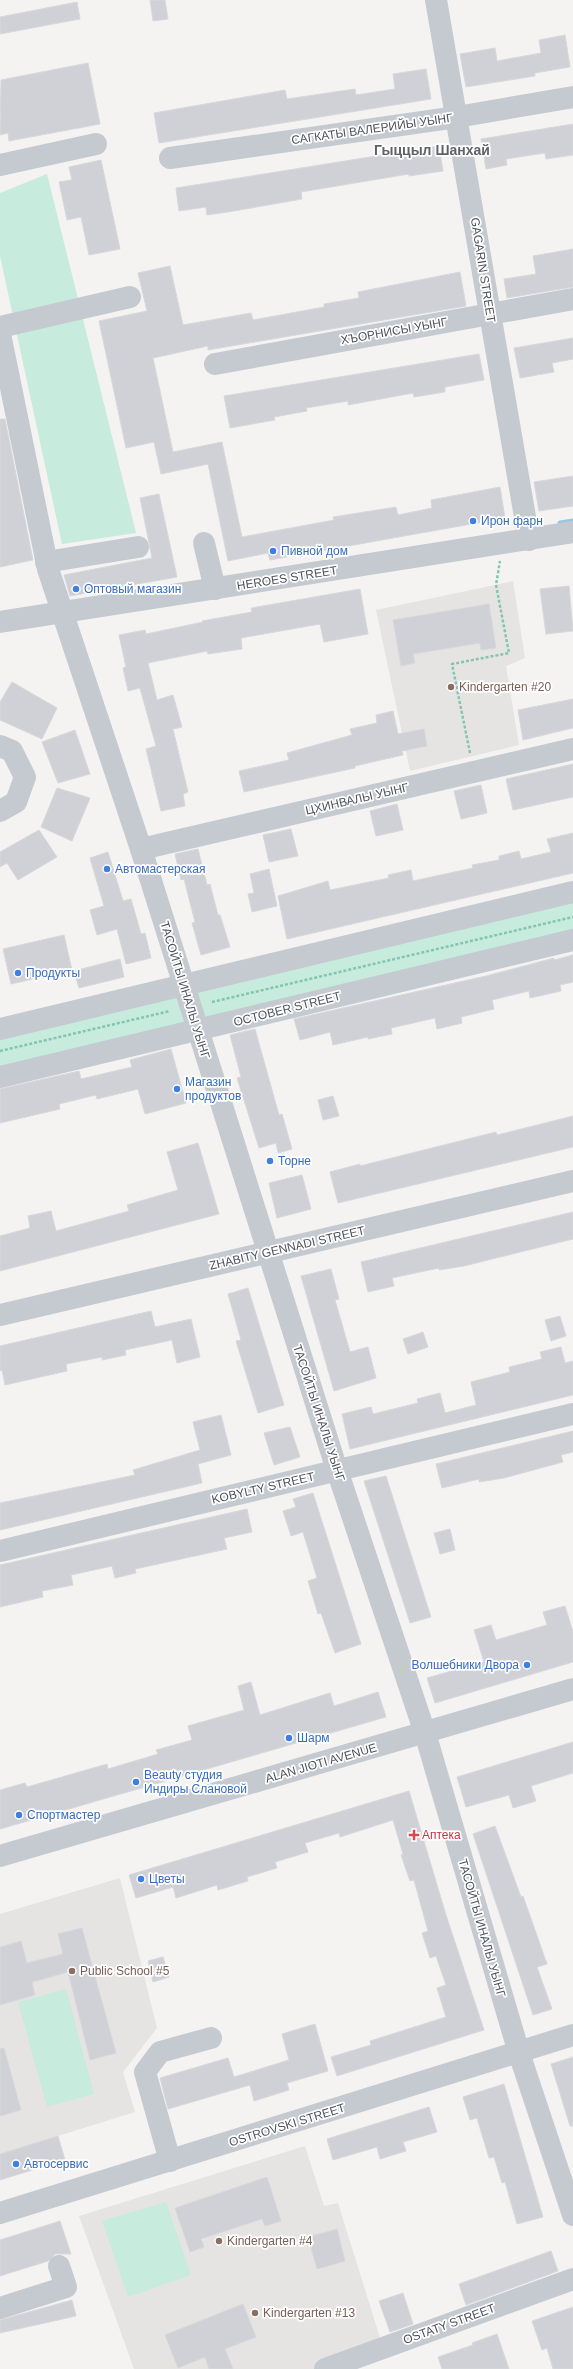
<svg xmlns="http://www.w3.org/2000/svg" width="573" height="2369" font-family="Helvetica,sans-serif">
<style>
.education{fill:#e5e4e3}
.green{fill:#c7ebdc}
.lines{fill:none;stroke-linecap:round;stroke-linejoin:round}
.stream{stroke:#9ac6e2;stroke-width:5}
.building{fill:#d0d1d6;stroke:#d7d8dc}
.path{stroke:#83c5b1;stroke-width:2.5;stroke-dasharray:3 2;stroke-linecap:butt}
.minor{stroke:#c5cad1;stroke-width:22}
.shop-dot{fill:#3f7fe0;stroke:#fff;stroke-width:1.5}
.education-dot{fill:#8d6e63;stroke:#fff;stroke-width:1.5}
.health-dot{fill:#e0444e;stroke:#fff;stroke-width:1.5}
.labels{text-anchor:middle;dominant-baseline:central;stroke-width:3.5;stroke-linejoin:round;paint-order:stroke}
.street-label{font-size:12px;fill:#4c525d;stroke:#fff}
.shop-label{font-size:12px;fill:#366cbe;stroke:#fff;text-anchor:start}
.education-label{font-size:12px;fill:#785e54;stroke:#fff;text-anchor:start}
.health-label{font-size:12px;fill:#be3a42;stroke:#fff;text-anchor:start}
.quarter-label{font-size:14px;font-weight:bold;fill:#5f6166;stroke:#fff}
</style>
<rect width="100%" height="100%" fill="#f4f3f2"/>
<!-- education -->
<g class="education">
<path d="M513 581 525 658 506 666 519 745 410 771 376 610Z"/>
<path d="M120 1878 157 2028 123 2072 135 2112 0 2154V1914Z"/>
<path d="M305 2146 324 2206 338 2203 382 2344 316 2369H134L79 2216Z"/>
</g>
<!-- green -->
<g class="green">
<path d="M47 174 136 533 62 544 0 256V193Z"/>
<path d="M573 899V934L206 1023 194 991Z"/>
<path d="M175 993 188 1023 0 1070V1034Z"/>
<path d="M66 1989 94 2094 47 2107 18 2002Z"/>
<path d="M166 2202 191 2275 128 2297 102 2221Z"/>
</g>
<g class="lines">
<!-- stream -->
<path class="stream" d="M560 523 573 521"/>
</g>
<!-- building -->
<g class="building">
<path d="M150 0H165L168 19 153 21Z"/>
<path d="M77 2 80 19 0 34V17Z"/>
<path d="M565 35 570 67 535 73V76L466 87 460 54 495 48 497 61 541 53 539 40Z"/>
<path d="M88 63 100 124 9 141 8 133 0 135 1 80Z"/>
<path d="M426 69 431 99 159 143 154 113 285 90 287 99 355 89 356 95 395 89 393 74Z"/>
<path d="M573 124V155L546 159 545 153 506 159 507 165 486 169 481 139Z"/>
<path d="M439 146 443 171 409 176V174L301 192 302 199 234 211 207 215 206 207 179 211 176 188Z"/>
<path d="M101 160 120 249 89 255 81 217 67 220 59 182 72 180 69 167Z"/>
<path d="M573 249V287L507 298 504 279 536 274 533 256Z"/>
<path d="M170 266 183 325 251 313 253 320 324 307V304L359 298 358 292 460 272 466 306 208 350V346L153 358 173 452 222 442 242 537 334 520 333 517 396 507 398 515 432 508 431 500 500 487 505 518 270 560 268 553 228 561 208 464 161 474 154 442 126 448 99 321 147 311 138 273Z"/>
<path d="M573 338V359L552 363 554 372 520 378 514 348Z"/>
<path d="M479 354 484 380 445 387V392L414 397 413 393 348 405V401L306 408 307 411 274 417 275 420 230 428 224 396Z"/>
<path d="M0 419H5L33 560 0 567Z"/>
<path d="M573 476V506L539 511 534 482Z"/>
<path d="M159 494 177 577 70 596 64 575 152 558 140 498Z"/>
<path d="M569 586 573 631 546 634 540 589Z"/>
<path d="M360 589 368 634 324 642 320 624 241 638 242 649 208 654 207 651 148 663 157 700 173 695 182 727 173 729 188 792 183 794 185 806 161 811 146 749 156 746 140 688 128 691 123 668 126 667 119 635 145 630 146 634 203 622 202 621 252 612 251 608Z"/>
<path d="M489 604 496 648 481 650 480 643 413 654 415 663 401 666 393 620Z"/>
<path d="M12 682 57 708 42 739 0 720V702Z"/>
<path d="M573 699V728L523 740 518 710Z"/>
<path d="M393 711 398 734 424 729 427 746 402 751 403 755 355 766V768L244 792 239 771 289 760 287 753 352 735 350 729 377 723 376 715Z"/>
<path d="M75 730 90 774 58 783 42 742Z"/>
<path d="M573 764V797L513 810 506 779Z"/>
<path d="M481 785 487 813 461 819 454 791Z"/>
<path d="M57 788 90 798 72 841 41 827Z"/>
<path d="M397 804 403 830 376 836 370 811Z"/>
<path d="M291 829 298 856 269 862 263 835Z"/>
<path d="M39 830 57 857 18 880 7 863 0 867V852Z"/>
<path d="M573 833V873L287 939 278 896 328 881 330 890 389 878 388 875 411 870 413 881 473 868 472 865 499 860V856L519 851 521 859 551 852 547 839Z"/>
<path d="M198 849 207 885 210 884 218 915H220L230 947 201 955 192 923 195 922 184 879 181 880 175 854Z"/>
<path d="M108 852 123 901 131 899 141 934 145 933 151 958 126 964 117 929 97 935 90 910 104 906 90 858Z"/>
<path d="M269 869 277 906 252 912 248 894 254 893 250 874Z"/>
<path d="M64 935 72 970 11 984 3 949Z"/>
<path d="M573 955V982L560 985 561 991 530 998 529 991 492 1000 494 1009 461 1017 462 1023 437 1029 435 1018 391 1028 392 1034 368 1039V1037L333 1045 330 1032 300 1040 294 1019 486 976 554 958V960Z"/>
<path d="M120 959 124 977 79 988 74 971Z"/>
<path d="M255 1029 279 1115 282 1114 292 1149 278 1153 276 1143 259 1148 237 1078 241 1077 230 1035Z"/>
<path d="M171 1049 186 1103 145 1114 138 1089 97 1099 96 1095 59 1104 60 1109 0 1123V1089L79 1071 81 1079 132 1067 130 1060Z"/>
<path d="M333 1096 339 1116 323 1120 318 1100Z"/>
<path d="M573 1116V1147L338 1203 330 1172 360 1164V1166L496 1132 497 1135Z"/>
<path d="M198 1143 219 1214 0 1271V1236L30 1228 28 1216 51 1211 56 1231 129 1211 127 1205 178 1190 167 1152Z"/>
<path d="M302 1175 311 1209 277 1218 269 1183Z"/>
<path d="M573 1212V1239L464 1266 439 1270V1268L392 1278 394 1286 368 1292 361 1262Z"/>
<path d="M331 1269 339 1299 335 1300 350 1352 368 1347 376 1378 334 1391 301 1276Z"/>
<path d="M248 1288 284 1405 258 1413 236 1341 241 1340 228 1294Z"/>
<path d="M151 1311 155 1327 191 1319 200 1357 177 1363 172 1340 125 1350 126 1355 102 1360V1357L66 1364 67 1371 5 1385 2 1370 0 1371V1346Z"/>
<path d="M560 1316 566 1336 551 1341 545 1320Z"/>
<path d="M423 1332 428 1347 408 1354 403 1339Z"/>
<path d="M561 1347 565 1363 573 1361V1395L350 1449 342 1414 371 1407 373 1414 418 1403 417 1399 440 1393 445 1413 476 1405 471 1382 510 1372 509 1367 542 1359 540 1352Z"/>
<path d="M221 1415 231 1455 198 1464 202 1483 0 1530V1503L135 1475 133 1470 200 1450 193 1422Z"/>
<path d="M290 1427 300 1457 274 1465 264 1433Z"/>
<path d="M573 1431V1452L561 1455 563 1462 504 1478 479 1482V1479L442 1488 436 1464Z"/>
<path d="M386 1476 431 1617 410 1623 364 1481Z"/>
<path d="M313 1493 361 1644 335 1653 321 1613 318 1614 308 1581 317 1578 303 1532 291 1536 283 1511 296 1507 293 1499Z"/>
<path d="M247 1509 252 1532 224 1538 227 1549 135 1569 136 1573 115 1578 112 1566 71 1575 73 1585 42 1591 43 1597 0 1607V1565Z"/>
<path d="M450 1529 455 1550 440 1554 434 1533Z"/>
<path d="M565 1606 573 1632V1662L435 1703 427 1678 484 1662 474 1630 491 1625 496 1640 547 1625 543 1612Z"/>
<path d="M251 1682 260 1715 330 1693 334 1706 378 1692 386 1717 0 1829V1790L25 1783 27 1787 107 1764 108 1769 158 1754 156 1750 192 1740 188 1726 244 1710 238 1686Z"/>
<path d="M573 1742V1773L531 1786 536 1801 513 1808 509 1795 466 1807 457 1777Z"/>
<path d="M409 1791 446 1915 484 2030 337 2076 331 2057 371 2045 370 2041 446 2017 437 1988 446 1985 436 1956 430 1958 422 1933 428 1931 414 1880 410 1881 401 1855 403 1854 393 1820 340 1837 339 1833 305 1843 308 1852 275 1862 277 1868 247 1877 248 1881 218 1890 217 1885 176 1898 173 1887 136 1898 129 1875Z"/>
<path d="M495 1826 521 1897 523 1896 547 1964 537 1967 552 2009 533 2015 473 1834Z"/>
<path d="M82 1928 116 2053 90 2060 68 1972 32 1982 35 1995 0 2005V1947L21 1941 27 1963 63 1954 58 1934Z"/>
<path d="M163 1957 169 1977 153 1982 148 1961Z"/>
<path d="M315 2024 328 2071 287 2083 289 2090 254 2101 250 2085 168 2109 160 2078 228 2058 234 2077 289 2060 282 2034Z"/>
<path d="M4 2048 21 2110 0 2116V2049Z"/>
<path d="M573 2057V2126H570L551 2064Z"/>
<path d="M504 2084 543 2217 517 2224 505 2182 502 2183 494 2157 489 2158 477 2118 470 2120 463 2097Z"/>
<path d="M429 2107 437 2132 403 2142 406 2151 380 2159 377 2147 333 2160 327 2139Z"/>
<path d="M58 2136 65 2160 0 2180V2154Z"/>
<path d="M267 2177 281 2221 265 2226 262 2219 201 2239 204 2247 190 2252 175 2208Z"/>
<path d="M60 2221 71 2254H55L48 2261 0 2276V2240Z"/>
<path d="M337 2229 345 2261 317 2269 308 2237Z"/>
<path d="M551 2251 558 2271 466 2305 459 2284Z"/>
<path d="M403 2293 413 2324 390 2332 379 2301Z"/>
<path d="M72 2300 76 2316 0 2333V2320Z"/>
<path d="M243 2304 256 2337 225 2349 233 2369H209L205 2357 178 2368 165 2335Z"/>
<path d="M573 2307V2369H553L547 2348 542 2350 532 2321Z"/>
<path d="M497 2334 509 2369H442L438 2357 473 2345 472 2343Z"/>
</g>
<g class="lines">
<!-- path -->
<g class="path">
<path d="M470 753 452 664 509 653 496 585 500 561"/>
<path d="M212 1002 573 917"/>
<path d="M0 1051 170 1011"/>
</g>
<!-- minor -->
<g class="minor">
<path d="M436 0 529 540"/>
<path d="M170 158 457 117 573 97"/>
<path d="M0 165 96 144"/>
<path d="M0 327 130 297"/>
<path d="M0 334 48 569 141 849 337 1470 425 1733 519 2053 573 2215"/>
<path d="M215 364 573 299"/>
<path d="M204 543 215 589"/>
<path d="M46 562 138 547"/>
<path d="M0 622 573 532"/>
<path d="M0 746 12 751 25 777 16 802 0 811"/>
<path d="M141 849 573 749"/>
<path d="M0 1029 573 892"/>
<path d="M0 1077 573 940"/>
<path d="M0 1315 573 1181"/>
<path d="M0 1551 573 1414"/>
<path d="M0 1856 573 1689"/>
<path d="M170 2161 145 2072 160 2052 211 2038"/>
<path d="M0 2213 573 2035"/>
<path d="M0 2308 66 2287 59 2266"/>
<path d="M325 2369 573 2279"/>
</g>
</g>
<!-- markers -->
<g class="shop-dot">
<circle cx="473" cy="521" r="4"/>
<circle cx="273" cy="551" r="4"/>
<circle cx="76" cy="589" r="4"/>
<circle cx="107" cy="869" r="4"/>
<circle cx="18" cy="973" r="4"/>
<circle cx="177" cy="1089" r="4"/>
<circle cx="270" cy="1161" r="4"/>
<circle cx="527" cy="1665" r="4"/>
<circle cx="289" cy="1738" r="4"/>
<circle cx="136" cy="1782" r="4"/>
<circle cx="19" cy="1815" r="4"/>
<circle cx="141" cy="1879" r="4"/>
<circle cx="16" cy="2164" r="4"/>
</g>
<g class="education-dot">
<circle cx="451" cy="687" r="4"/>
<circle cx="72" cy="1971" r="4"/>
<circle cx="219" cy="2241" r="4"/>
<circle cx="255" cy="2313" r="4"/>
</g>
<path class="health-dot" d="M412 1829h4v4h4v4h-4v4h-4v-4h-4v-4h4z"/>
<g class="labels">
<!-- street labels -->
<g class="street-label">
<text transform="translate(372 129) rotate(-8)">САГКАТЫ ВАЛЕРИЙЫ УЫНГ</text>
<text transform="translate(483 270) rotate(81)">GAGARIN STREET</text>
<text transform="translate(394 331) rotate(-10)">ХЪОРНИСЫ УЫНГ</text>
<text transform="translate(287 578) rotate(-9)">HEROES STREET</text>
<text transform="translate(357 799) rotate(-13)">ЦХИНВАЛЫ УЫНГ</text>
<text transform="translate(185 990) rotate(73)">ТАСОЙТЫ ИНАЛЫ УЫНГ</text>
<text transform="translate(287 1009) rotate(-14)">OCTOBER STREET</text>
<text transform="translate(287 1248) rotate(-13)">ZHABITY GENNADI STREET</text>
<text transform="translate(319 1413) rotate(72)">ТАСОЙТЫ ИНАЛЫ УЫНГ</text>
<text transform="translate(263 1488) rotate(-13)">KOBYLTY STREET</text>
<text transform="translate(321 1763) rotate(-16)">ALAN JIOTI AVENUE</text>
<text transform="translate(482 1928) rotate(74)">ТАСОЙТЫ ИНАЛЫ УЫНГ</text>
<text transform="translate(287 2125) rotate(-17)">OSTROVSKI STREET</text>
<text transform="translate(449 2324) rotate(-20)">OSTATY STREET</text>
</g>
<!-- shop labels -->
<g class="shop-label">
<text x="481" y="521">Ирон фарн</text>
<text x="281" y="551">Пивной дом</text>
<text x="84" y="589">Оптовый магазин</text>
<text x="115" y="869">Автомастерская</text>
<text x="26" y="973">Продукты</text>
<text x="185" y="1082">Магазин<tspan x="185" dy="14">продуктов</tspan></text>
<text x="278" y="1161">Торне</text>
<text x="519" y="1665" text-anchor="end">Волшебники Двора</text>
<text x="297" y="1738">Шарм</text>
<text x="144" y="1775">Beauty студия<tspan x="144" dy="14">Индиры Слановой</tspan></text>
<text x="27" y="1815">Спортмастер</text>
<text x="149" y="1879">Цветы</text>
<text x="24" y="2164">Автосервис</text>
</g>
<!-- education labels -->
<g class="education-label">
<text x="459" y="687">Kindergarten #20</text>
<text x="80" y="1971">Public School #5</text>
<text x="227" y="2241">Kindergarten #4</text>
<text x="263" y="2313">Kindergarten #13</text>
</g>
<!-- health labels -->
<g class="health-label">
<text x="422" y="1835">Аптека</text>
</g>
<!-- quarter labels -->
<g class="quarter-label">
<text x="432" y="150">Гыццыл Шанхай</text>
</g>
</g>
</svg>
